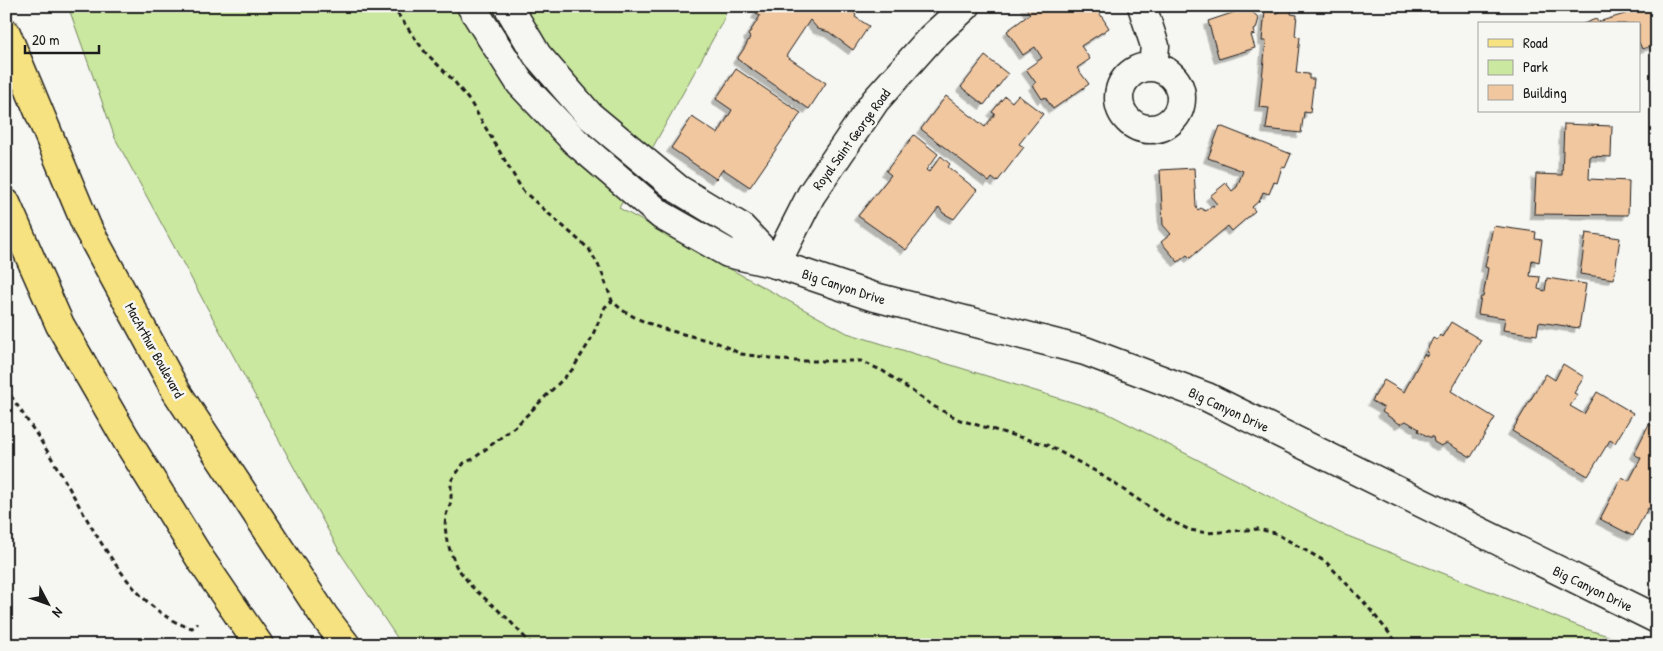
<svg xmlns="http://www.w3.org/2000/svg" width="1663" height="651" font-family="'Patrick Hand',sans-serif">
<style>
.green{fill:#cae89f;stroke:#73825e}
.building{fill:#f1c7a0;stroke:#1c1c1c;filter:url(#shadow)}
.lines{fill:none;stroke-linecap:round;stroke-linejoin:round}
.minor-casing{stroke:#1c1c1c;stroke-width:31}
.major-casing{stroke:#1c1c1c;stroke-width:31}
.path{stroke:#1c1c1c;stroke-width:3;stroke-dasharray:5 4;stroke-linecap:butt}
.minor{stroke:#f6f6f2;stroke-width:28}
.major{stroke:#f6e281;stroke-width:28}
.labels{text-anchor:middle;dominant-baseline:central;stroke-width:5;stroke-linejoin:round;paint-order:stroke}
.street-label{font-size:14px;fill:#1c1c1c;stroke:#f6f6f2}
</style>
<defs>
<filter id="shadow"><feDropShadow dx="-4.5" dy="4.5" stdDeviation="0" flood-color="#0004"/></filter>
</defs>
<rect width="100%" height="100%" fill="#f6f6f2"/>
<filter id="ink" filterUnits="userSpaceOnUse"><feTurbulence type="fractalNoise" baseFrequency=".02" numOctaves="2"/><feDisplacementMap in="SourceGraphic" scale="10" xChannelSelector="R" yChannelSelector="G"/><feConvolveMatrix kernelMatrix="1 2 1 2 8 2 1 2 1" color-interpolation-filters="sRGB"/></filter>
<g filter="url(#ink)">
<!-- green -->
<path class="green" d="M68 6H727L724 19 619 208 847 333 1107 413 1340 533 1586 629 1637 645H402L341 554 115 138Z"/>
<!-- building -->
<g class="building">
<path d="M761 6H847L856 15 855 17 869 26 853 50 829 32 818 29 810 20 786 56 826 83 809 109 737 59 745 47 750 37 748 35 760 16 756 14Z"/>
<path d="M1025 6H1095L1109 28 1081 46 1090 59 1077 68 1089 84 1053 109 1045 97 1042 99 1033 85 1036 83 1026 69 1042 58 1035 47 1023 55 1007 31 1030 14Z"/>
<path d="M1625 6H1657V44L1642 49 1639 42V24H1583L1596 19 1598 22 1628 13Z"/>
<path d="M1279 8 1292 9 1291 14 1297 15 1295 36 1300 37 1296 73 1309 74V79H1314L1310 113 1304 112 1301 133 1266 129 1269 108 1259 107 1266 41H1262L1265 11 1278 13Z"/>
<path d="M1244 9 1245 12 1250 10 1259 18 1256 29 1254 30 1255 34 1251 35 1255 48 1219 59 1208 21Z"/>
<path d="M985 56 1008 74 984 105 961 87Z"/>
<path d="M736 69 801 113 750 187 723 169 716 179 671 148 692 117 718 134 732 110 716 99Z"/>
<path d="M1018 95 1043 114 1019 144 1024 147 997 182 992 178 989 182 921 129 946 96 985 127 995 114 992 112 1005 96 1012 102Z"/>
<path d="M1564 124 1612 126 1611 157 1590 156 1589 179 1629 181 1628 215 1534 214 1536 174 1562 175Z"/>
<path d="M1220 126 1291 154 1285 168 1282 167 1277 183 1274 182 1269 194 1263 192 1260 200 1252 207 1255 211 1232 231 1228 226 1190 258 1187 255 1178 262 1161 242 1171 234 1163 225 1160 170 1194 168 1196 207 1198 210 1201 208 1205 211 1213 205 1214 207 1217 204 1210 196 1226 183 1232 191 1237 187 1243 171 1208 158Z"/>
<path d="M914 135 938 154 926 170 929 172 941 156 950 164 948 167 977 190 954 219 943 213 939 207 906 250 858 216 891 175 886 171Z"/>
<path d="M1493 226 1536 232 1535 239 1542 240 1539 262 1532 260 1530 276 1540 277 1538 289 1545 291 1547 278 1586 284 1579 328 1539 322 1537 335 1503 330 1505 318 1478 314 1481 297H1483L1488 268 1485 267Z"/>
<path d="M1586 233 1620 238 1614 279 1580 274Z"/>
<path d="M1451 322 1481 340 1451 391 1495 418 1471 457 1447 443 1441 446 1434 442 1433 437H1429L1418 431 1419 429 1406 421 1400 424 1382 412 1384 408 1372 401 1384 380 1404 392 1424 354 1427 356 1429 353 1426 352 1433 338 1437 340 1440 335 1442 337Z"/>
<path d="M1563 364 1584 377 1574 393 1578 395 1570 406 1584 414 1597 392 1633 413 1615 443 1610 440 1588 476 1512 431 1546 374 1555 380Z"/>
<path d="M1649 424 1657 428V512L1648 508 1633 536 1600 519 1622 477 1629 481 1641 458 1634 454Z"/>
</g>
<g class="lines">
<defs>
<g id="minor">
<path d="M471 6 520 83 576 142 661 215 728 253 776 264 871 296 1085 351 1207 397 1657 619"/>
<path d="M508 6 537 55 589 115 678 189 741 227 776 264"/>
<path d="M1142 6 1155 46 1153 66"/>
<circle cx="1150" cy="98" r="31"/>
<path d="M776 264 811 195 875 101 931 38 966 6"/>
</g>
<g id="major">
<path d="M6 33 87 227 176 391 324 616 346 645"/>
<path d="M6 203 60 325 126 439 201 560 259 645"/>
</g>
</defs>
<!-- minor casing -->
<use href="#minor" class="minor-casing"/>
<!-- major casing -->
<use href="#major" class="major-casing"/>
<!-- path -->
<g class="path">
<path d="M392 6 425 52 454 81 471 103 523 191 589 249 601 270 612 301 622 310 636 318 660 328 718 343 741 354 792 361H861L883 371 935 407 960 420 1047 445 1097 472 1167 519 1190 530 1207 533 1258 529 1275 533 1326 562 1363 601 1399 645"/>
<path d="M6 388C23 415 42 441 58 469 88 518 131 613 192 628L198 623"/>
<path d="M532 645 507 618 472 587 456 566 447 542 445 526 446 515 451 502V481L464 463 473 459 517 425 572 370 590 341 605 307 612 301"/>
</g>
<!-- minor -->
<use href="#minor" class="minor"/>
<!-- major -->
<use href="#major" class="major"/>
</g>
</g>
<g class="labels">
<!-- street labels -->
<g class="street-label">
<text transform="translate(851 139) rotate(-54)">Royal Saint George Road</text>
<text transform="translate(844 286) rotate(18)">Big Canyon Drive</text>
<text transform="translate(155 350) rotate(61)">MacArthur Boulevard</text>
<text transform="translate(1229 409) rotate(25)">Big Canyon Drive</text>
<text transform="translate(1593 588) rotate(26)">Big Canyon Drive</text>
</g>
</g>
<!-- margin -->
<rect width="1663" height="651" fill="none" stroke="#f6f6f2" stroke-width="25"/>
<rect x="12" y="12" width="1638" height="626" fill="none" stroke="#1c1c1c" stroke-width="2" filter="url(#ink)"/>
<!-- legend -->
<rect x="1478" y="22" width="162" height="90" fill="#f6f6f2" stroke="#9f9f9c"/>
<rect x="1488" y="39" width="25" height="8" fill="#f6e281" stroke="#9f9f9c"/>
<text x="1523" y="48" font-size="15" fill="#1c1c1c">Road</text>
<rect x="1488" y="60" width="25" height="15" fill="#cae89f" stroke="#9f9f9c"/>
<text x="1523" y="72" font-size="15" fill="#1c1c1c">Park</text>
<rect x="1488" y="85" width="25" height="15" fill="#f1c7a0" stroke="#9f9f9c"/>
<text x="1523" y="98" font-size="15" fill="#1c1c1c">Building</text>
<!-- north arrow -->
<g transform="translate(48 604) rotate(131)" stroke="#f6f6f2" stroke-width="4" paint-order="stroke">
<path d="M0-4L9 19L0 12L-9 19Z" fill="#1c1c1c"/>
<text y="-8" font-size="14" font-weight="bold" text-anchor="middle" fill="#1c1c1c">N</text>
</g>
<!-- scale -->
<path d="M25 45v8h74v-8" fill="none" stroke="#1c1c1c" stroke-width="2.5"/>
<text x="32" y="45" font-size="15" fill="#1c1c1c" stroke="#f6f6f2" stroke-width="4" paint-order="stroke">20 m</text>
</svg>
